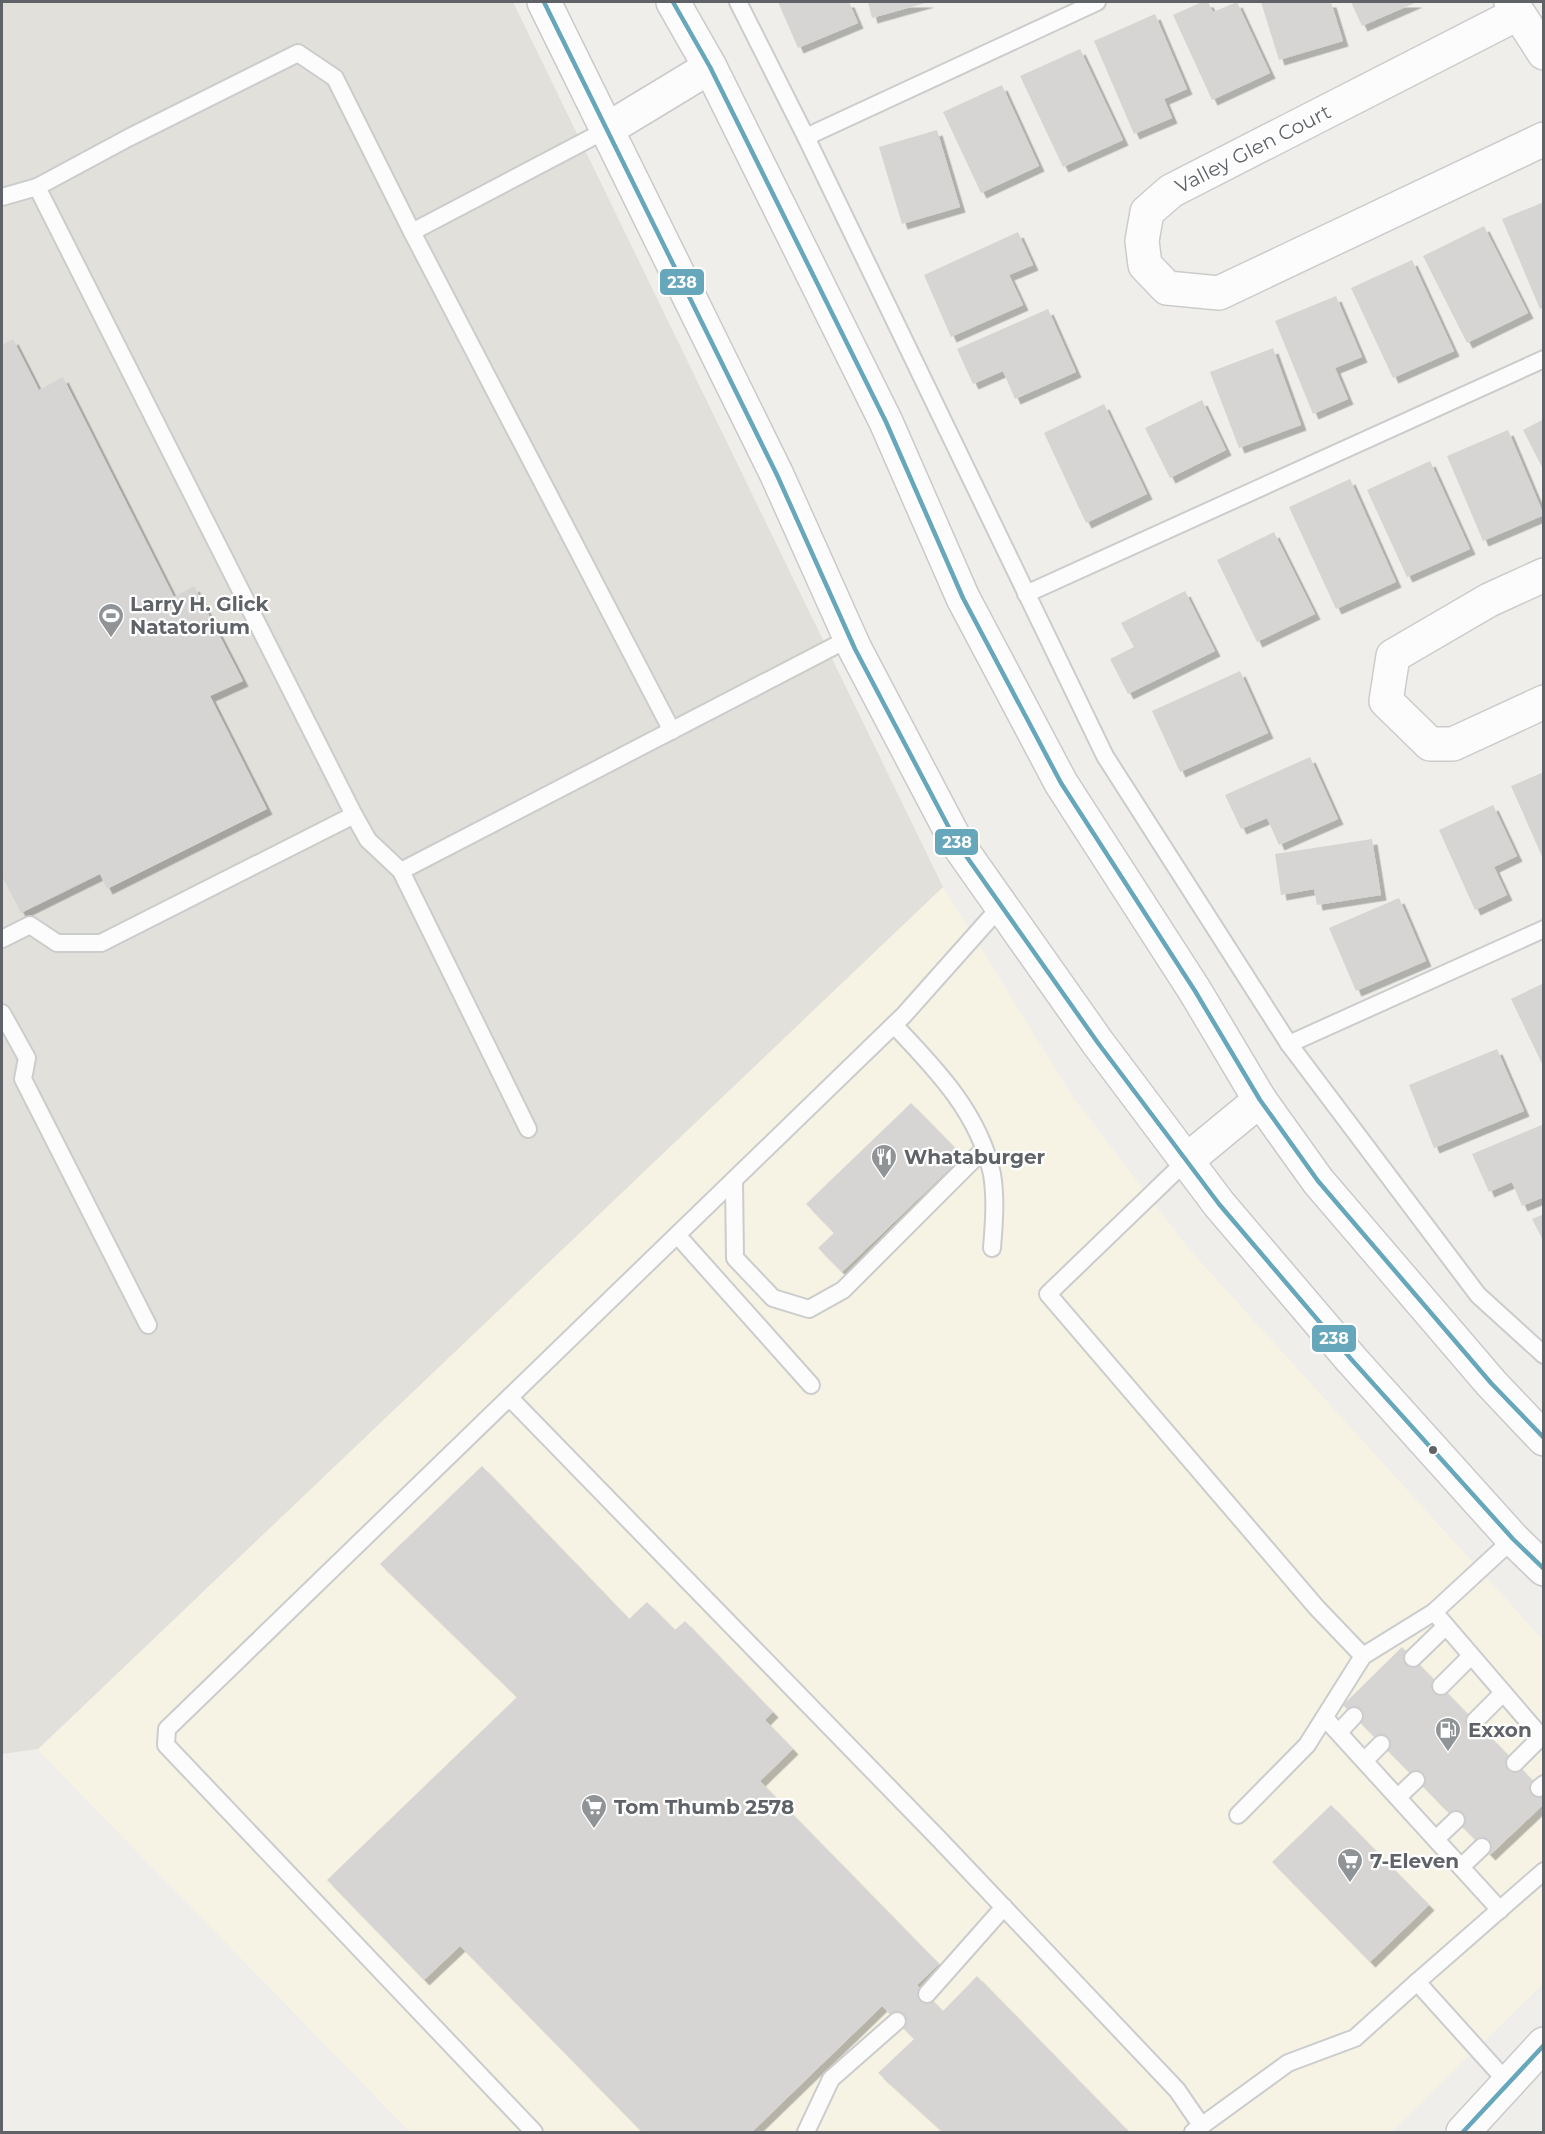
<svg xmlns="http://www.w3.org/2000/svg" width="1545" height="2134" font-family="Montserrat,sans-serif">
<style>
.commercial{fill:#f7f3e4}
.education{fill:#e2e0da}
.building{fill:#d6d5d3;filter:url(#shadow)}
.lines{fill:none;stroke-linecap:round;stroke-linejoin:round}
.lane-casing{stroke:#cbcccc;stroke-width:20}
.street-casing{stroke:#cbcccc;stroke-width:36}
.secondary-casing{stroke:#cacacb;stroke-width:36}
.lane{stroke:#fdfcfc;stroke-width:16}
.street{stroke:#fdfcfc;stroke-width:33}
.secondary{stroke:#fdfcfc;stroke-width:33}
.bus-1-casing{stroke:#fff;stroke-width:9}
.bus-1{stroke:#67a7bb;stroke-width:4.5}
.bus-dot{fill:#5f6368;stroke:#fff;stroke-width:2}
.labels{text-anchor:middle;dominant-baseline:central;stroke-width:4.5;stroke-linejoin:round;paint-order:stroke}
.street-label{font-size:20px;fill:#5f6368;stroke:#fff}
.poi-label{font-size:20px;font-weight:bold;fill:#5f6368;stroke:#fff;text-anchor:start}
.line-badge{stroke:#fff;stroke-width:2}
.badge-label{font-size:16px;text-anchor:middle;font-weight:bold;fill:#fff}
</style>
<defs>
<filter id="shadow"><feDropShadow dx="5.5" dy="5.5" stdDeviation="0" flood-color="#0004"/></filter>
</defs>
<rect width="100%" height="100%" fill="#efeeea"/>
<!-- commercial -->
<path class="commercial" d="M943 887 1072 1096 1189 1249 1543 1640V1984L1391 2132H410L38 1750 907 917Z"/>
<!-- education -->
<path class="education" d="M2 2H513L943 887 38 1749 2 1754Z"/>
<!-- building -->
<g class="building">
<path d="M778 2H849L858 23 798 48Z"/>
<path d="M868 2H929L872 18Z"/>
<path d="M1202 2H1208L1213 12 1237 2 1270 73 1212 100 1173 15Z"/>
<path d="M1261 2H1331L1343 41 1279 60Z"/>
<path d="M1351 2H1417L1362 26Z"/>
<path d="M1155 14 1187 89 1164 99 1172 118 1134 134 1094 41Z"/>
<path d="M1080 49 1123 140 1063 167 1020 76Z"/>
<path d="M1002 85 1039 166 981 193 943 112Z"/>
<path d="M937 130 960 207 902 224 879 147Z"/>
<path d="M1544 202V307L1540 309 1502 219Z"/>
<path d="M1484 226 1528 313 1467 343 1423 256Z"/>
<path d="M1018 232 1033 265 1009 275 1023 305 951 337 924 275Z"/>
<path d="M1412 260 1454 351 1393 378 1351 288Z"/>
<path d="M1336 296 1362 357 1335 368 1348 399 1313 414 1275 321Z"/>
<path d="M1048 309 1076 372 1015 399 1003 371 973 384 957 349Z"/>
<path d="M13 339 39 390 63 377 174 597 194 586 243 681 210 696 267 809 107 889 100 874 21 913 2 876V345Z"/>
<path d="M1273 348 1301 425 1239 448 1210 372Z"/>
<path d="M1202 400 1226 450 1170 478 1145 428Z"/>
<path d="M1104 404 1147 494 1086 523 1044 433Z"/>
<path d="M1544 419V471L1523 430Z"/>
<path d="M1508 430 1544 515 1483 541 1447 456Z"/>
<path d="M1430 461 1470 549 1407 577 1367 490Z"/>
<path d="M1350 479 1396 582 1336 609 1289 507Z"/>
<path d="M1274 532 1315 614 1257 642 1217 560Z"/>
<path d="M1185 591 1215 651 1128 694 1110 659 1134 647 1121 623Z"/>
<path d="M1240 671 1268 733 1180 772 1152 711Z"/>
<path d="M1310 757 1338 819 1279 845 1267 818 1241 829 1225 795Z"/>
<path d="M1544 772V861L1511 786Z"/>
<path d="M1493 805 1517 856 1494 867 1507 895 1475 910 1439 830Z"/>
<path d="M1372 839 1381 895 1317 905 1314 889 1281 895 1275 854Z"/>
<path d="M1399 898 1426 961 1356 991 1329 928Z"/>
<path d="M1544 983V1068L1511 999Z"/>
<path d="M1497 1049 1524 1111 1434 1148 1409 1085Z"/>
<path d="M911 1103 963 1156 842 1272 818 1248 834 1233 806 1204Z"/>
<path d="M1544 1124V1197L1522 1206 1512 1182 1489 1192 1472 1154Z"/>
<path d="M1544 1214V1242L1532 1219Z"/>
<path d="M482 1466 629 1619 647 1602 675 1630 685 1621 773 1712 765 1720 793 1749 760 1781 939 1964 917 1985 943 2011 977 1976 1129 2132H943L878 2073 914 2039 882 2006 752 2132H642L460 1946 424 1980 327 1880 517 1697 380 1564Z"/>
<path d="M1402 1647 1544 1792V1804L1490 1855 1343 1705Z"/>
<path d="M1331 1805 1429 1905 1370 1962 1272 1862Z"/>
</g>
<g class="lines">
<defs>
<g id="lane">
<path d="M738 2 806 137 1105 756 1289 1044 1478 1295 1544 1355"/>
<path d="M606 130 412 232 335 78 298 53 128 138 37 187 354 815 368 840 401 871 850 638"/>
<path d="M806 137 1097 2"/>
<path d="M2 197 37 187"/>
<path d="M412 232 672 731"/>
<path d="M1026 594 1544 359"/>
<path d="M401 871 528 1129"/>
<path d="M2 939 30 925 57 943H101L354 815"/>
<path d="M2 1013 27 1058 23 1079 148 1325"/>
<path d="M894 1025C935 1068 979 1113 992 1174 996 1198 994 1224 992 1248"/>
<path d="M1289 1044 1544 929"/>
<path d="M1186 1161 1048 1294 1317 1608 1363 1656 1434 1612"/>
<path d="M734 1180 735 1258 773 1298 809 1309 843 1290 983 1150"/>
<path d="M678 1236 811 1385"/>
<path d="M510 1398 939 1839 1177 2090 1201 2125V2132"/>
<path d="M1513 1539 1434 1612 1544 1740"/>
<path d="M1413 1658 1446 1626"/>
<path d="M1441 1686 1471 1656"/>
<path d="M1325 1718 1500 1910"/>
<path d="M1475 1721 1503 1693"/>
<path d="M1339 1732 1354 1716"/>
<path d="M1365 1760 1381 1744"/>
<path d="M1515 1763 1541 1737"/>
<path d="M1539 1788 1544 1784"/>
<path d="M1398 1797 1416 1780"/>
<path d="M1238 1815 1307 1745 1363 1656"/>
<path d="M1436 1839 1456 1820"/>
<path d="M1461 1867 1482 1847"/>
<path d="M927 1994 1004 1907"/>
<path d="M1508 2083 1417 1982 1544 1871"/>
<path d="M534 2132 166 1745 167 1729 904 1015 1001 906"/>
<path d="M806 2132 831 2079 897 2021"/>
<path d="M1193 2132 1288 2063 1355 2038 1417 1982"/>
</g>
<g id="street">
<path d="M1511 2 1544 53"/>
<path d="M1517 14 1171 191 1147 212 1142 241 1145 265 1167 288 1219 293 1544 139"/>
<path d="M1544 575 1489 600 1393 656 1386 701 1430 744H1453L1544 702"/>
</g>
<g id="secondary">
<path d="M544 2 777 475 855 649 957 843 1098 1043 1219 1204 1351 1359 1513 1539 1544 1569"/>
<path d="M673 2 710 67 886 422 963 598 1061 783 1195 991 1260 1100 1318 1181 1491 1383 1544 1439"/>
<path d="M606 130 710 67"/>
<path d="M1186 1161 1260 1100"/>
<path d="M1463 2132 1544 2044"/>
</g>
</defs>
<!-- lane casing -->
<use href="#lane" class="lane-casing"/>
<!-- street casing -->
<use href="#street" class="street-casing"/>
<!-- secondary casing -->
<use href="#secondary" class="secondary-casing"/>
<!-- lane -->
<use href="#lane" class="lane"/>
<!-- street -->
<use href="#street" class="street"/>
<!-- secondary -->
<use href="#secondary" class="secondary"/>
<defs>
<g id="bus-1">
<path d="M544 2 777 475 855 649 957 843 1098 1043 1219 1204 1351 1359 1513 1539 1544 1569"/>
<path d="M673 2 710 67 886 422 963 598 1061 783 1195 991 1260 1100 1318 1181 1491 1383 1544 1438"/>
<path d="M1463 2132 1544 2045"/>
</g>
</defs>
<!-- bus-1 casing -->
<use href="#bus-1" class="bus-1-casing"/>
<!-- bus-1 -->
<use href="#bus-1" class="bus-1"/>
</g>
<!-- icons -->
<defs>
<symbol id="stadium-pin" viewBox="-11 -11 22 30"><path d="M0 17L-7.5 6A9.5 9.5 0 1 1 7.5 6Z" fill="#919496" stroke="#fff"/><path d="M0-5a6.5 5 0 1 0 0 10a6.5 5 0 1 0 0-10ZM-3.5-1.8h7v3.6h-7Z" fill="#fff"/></symbol>
<symbol id="restaurant-pin" viewBox="-11 -11 22 30"><path d="M0 17L-7.5 6A9.5 9.5 0 1 1 7.5 6Z" fill="#919496" stroke="#fff"/><path d="M-5-6h1v4h1v-4h1v4h1v-4h1v5L-1.5 .5V6h-2V.5L-5-1ZM5-6V6H3V1.5H1.5Q1.5-4 5-6Z" fill="#fff"/></symbol>
<symbol id="fuel-pin" viewBox="-11 -11 22 30"><path d="M0 17L-7.5 6A9.5 9.5 0 1 1 7.5 6Z" fill="#919496" stroke="#fff"/><path d="M-5.5-6h7V0h2V4h1.3V-2.5L3-4.5l.8-.8L6-3V5H2.5V1h-1V6h-7ZM-4.2-4.7v3.2H.2V-4.7Z" fill="#fff"/></symbol>
<symbol id="supermarket-pin" viewBox="-11 -11 22 30"><path d="M0 17L-7.5 6A9.5 9.5 0 1 1 7.5 6Z" fill="#919496" stroke="#fff"/><path d="M-6-5.5h2.5l.6 2H6L4.5 2H-2.5L-4.4-4H-6ZM-1.5 3.2a1.3 1.3 0 1 0 .1 0ZM3 3.2a1.3 1.3 0 1 0 .1 0Z" fill="#fff"/></symbol>
</defs>
<g fill-rule="evenodd">
<use href="#stadium-pin" x="96" y="601" width="30" height="40"/>
<use href="#restaurant-pin" x="869" y="1142" width="30" height="40"/>
<use href="#fuel-pin" x="1433" y="1715" width="30" height="40"/>
<use href="#supermarket-pin" x="579" y="1792" width="30" height="40"/>
<use href="#supermarket-pin" x="1335" y="1846" width="30" height="40"/>
</g>
<!-- markers -->
<circle class="bus-dot" cx="1433" cy="1450" r="5"/>
<g class="labels">
<!-- street labels -->
<g class="street-label">
<text transform="translate(1253 149) rotate(-27)">Valley Glen Court</text>
</g>
<!-- poi labels -->
<g class="poi-label">
<text x="130" y="604">Larry H. Glick<tspan x="130" dy="23">Natatorium</tspan></text>
<text x="904" y="1157">Whataburger</text>
<text x="1468" y="1730">Exxon</text>
<text x="614" y="1807">Tom Thumb 2578</text>
<text x="1370" y="1861">7-Eleven</text>
</g>
</g>
<g class="line-badge">
<rect x="659" y="268" width="46" height="28" rx="6" fill="#67a7bb"/>
<rect x="934" y="828" width="45" height="28" rx="6" fill="#67a7bb"/>
<rect x="1311" y="1324" width="46" height="29" rx="6" fill="#67a7bb"/>
</g>
<g class="badge-label">
<text x="682" y="288">238</text>
<text x="957" y="848">238</text>
<text x="1334" y="1344">238</text>
</g>
<!-- border -->
<rect width="1545" height="2134" fill="none" stroke="#5f6368" stroke-width="6"/>
</svg>
